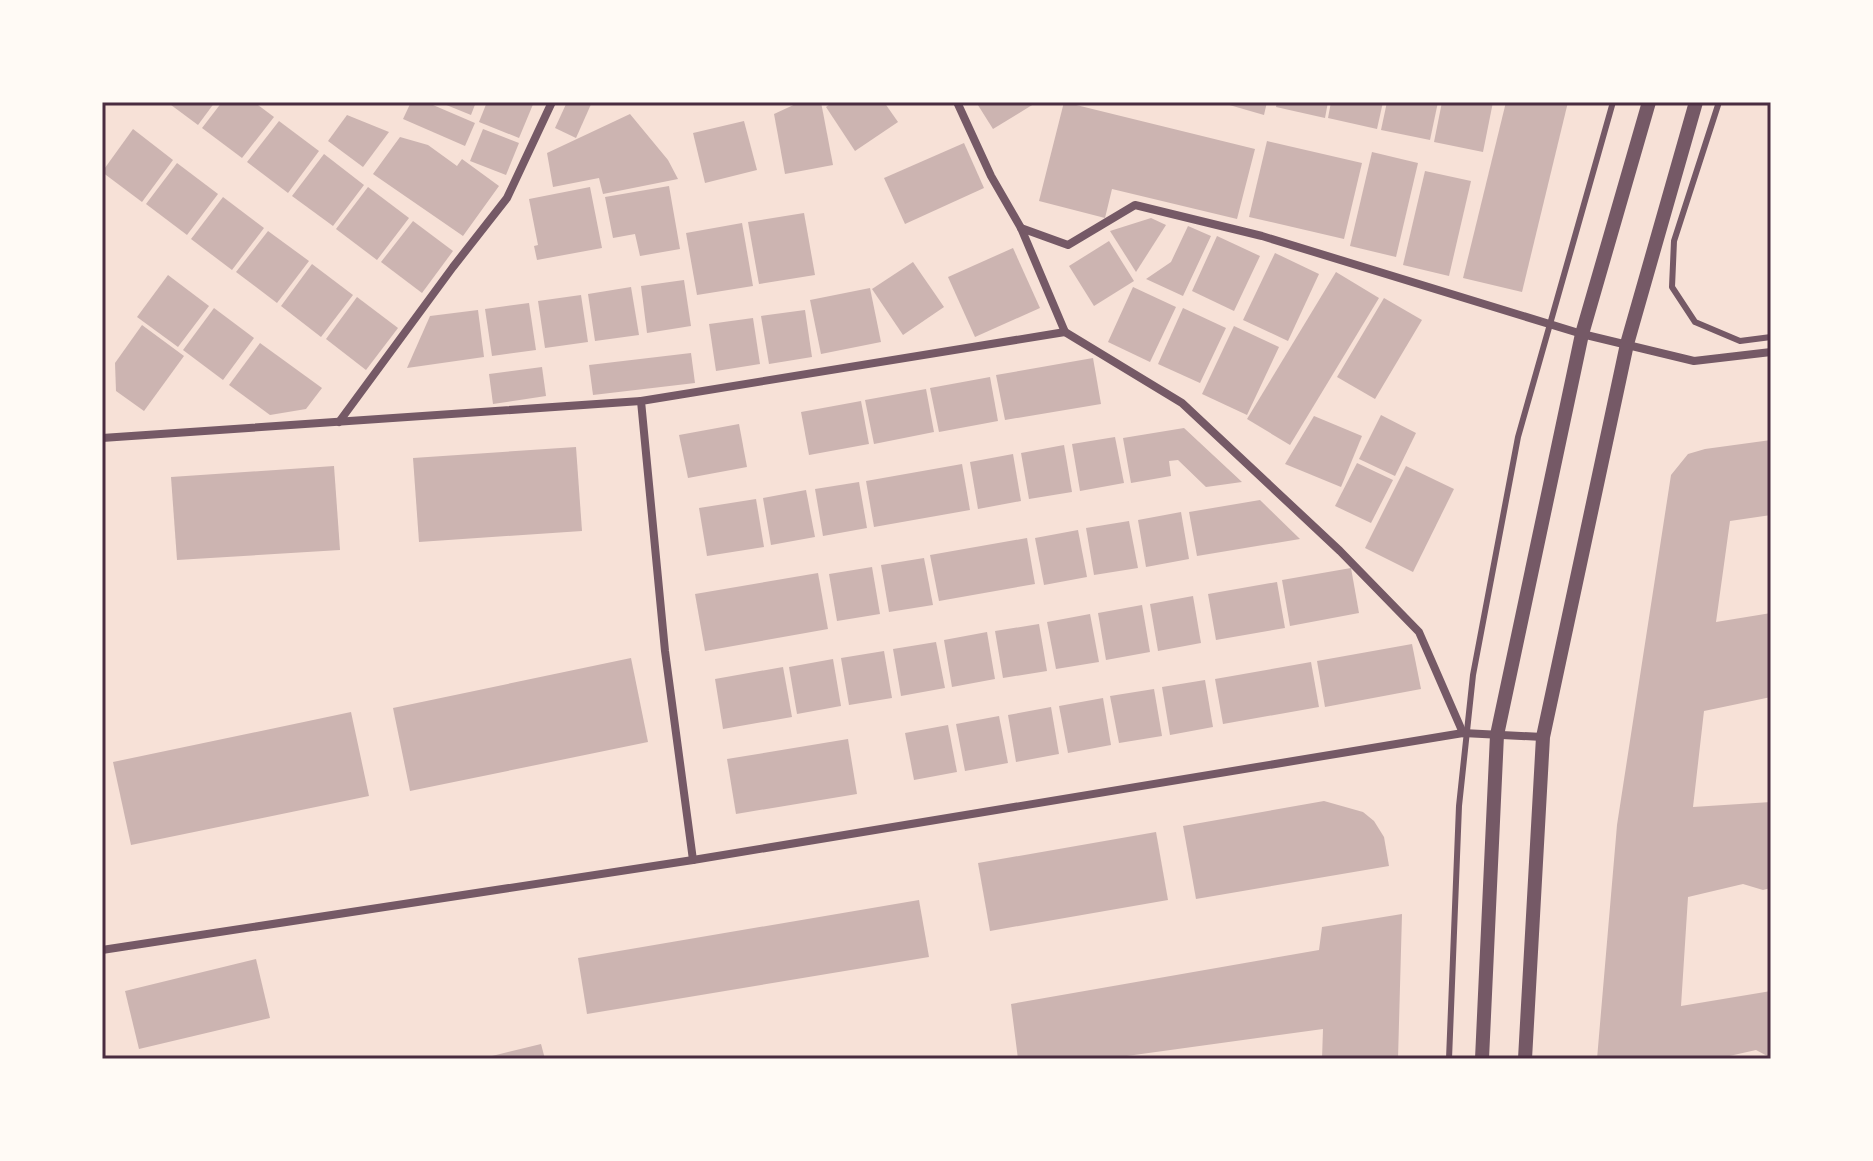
<svg xmlns="http://www.w3.org/2000/svg" width="1873" height="1161" font-family="Quicksand,sans-serif">
<style>
.building{fill:#ccb4b1}
.lines{fill:none;stroke-linecap:round;stroke-linejoin:round}
.service{stroke:#755966;stroke-width:6}
.minor{stroke:#755966;stroke-width:8}
.tertiary{stroke:#755966;stroke-width:14}
.neatline{fill:none;stroke:#4a2c40;stroke-width:3}
</style>
<rect width="100%" height="100%" fill="#f7e1d7"/>
<!-- building -->
<g class="building">
<path d="M167 102H215L198 125Z"/>
<path d="M222 102H254L274 117 242 158 202 128Z"/>
<path d="M411 102H426L475 123 465 146 403 119Z"/>
<path d="M439 102H476L471 115Z"/>
<path d="M487 102H534L519 138 479 122Z"/>
<path d="M567 102H592L576 138 555 128Z"/>
<path d="M800 102H821L833 165 785 174 774 114Z"/>
<path d="M833 102H884L898 122 855 151 826 107Z"/>
<path d="M976 102H1037L993 129Z"/>
<path d="M1064 102 1255 149 1237 219 1112 189 1105 218 1039 201Z"/>
<path d="M1219 102H1267L1264 115Z"/>
<path d="M1277 102H1328L1325 118 1276 107Z"/>
<path d="M1331 102H1383L1377 129 1328 118Z"/>
<path d="M1387 102H1438L1430 140 1381 130Z"/>
<path d="M1442 102H1493L1483 152 1434 142Z"/>
<path d="M1506 102H1568L1522 292 1463 278Z"/>
<path d="M630 114 668 160 678 179 603 194 599 178 553 187 547 153Z"/>
<path d="M347 115 389 132 363 167 328 141Z"/>
<path d="M279 121 319 151 288 193 247 162Z"/>
<path d="M744 121 757 170 705 183 693 133Z"/>
<path d="M133 129 173 160 142 202 102 172Z"/>
<path d="M483 129 519 143 506 175 470 161Z"/>
<path d="M400 137 428 145 457 166 462 159 499 186 463 236 373 174Z"/>
<path d="M1267 141 1362 163 1344 239 1249 217Z"/>
<path d="M964 143 984 188 905 224 884 178Z"/>
<path d="M1372 152 1418 163 1396 257 1350 246Z"/>
<path d="M324 154 364 185 333 226 292 196Z"/>
<path d="M177 163 218 194 187 235 146 204Z"/>
<path d="M1425 171 1471 181 1449 276 1403 265Z"/>
<path d="M669 186 680 249 640 256 635 234 613 238 605 197Z"/>
<path d="M368 187 409 218 377 260 336 229Z"/>
<path d="M590 187 602 248 537 260 534 246 538 245 529 199Z"/>
<path d="M223 197 264 228 232 270 191 239Z"/>
<path d="M804 213 815 275 759 284 748 222Z"/>
<path d="M1151 218 1166 225 1136 272 1110 231Z"/>
<path d="M413 221 453 251 422 293 381 262Z"/>
<path d="M742 223 753 286 697 295 686 233Z"/>
<path d="M1188 226 1211 236 1183 296 1146 279 1171 262Z"/>
<path d="M268 231 309 261 277 303 236 272Z"/>
<path d="M1217 236 1260 256 1234 311 1192 291Z"/>
<path d="M1109 241 1134 281 1094 306 1069 266Z"/>
<path d="M1013 248 1040 308 975 337 948 277Z"/>
<path d="M1275 253 1319 274 1288 341 1243 320Z"/>
<path d="M913 262 944 307 903 335 872 289Z"/>
<path d="M312 264 353 295 321 337 281 306Z"/>
<path d="M1336 272 1379 298 1290 445 1247 419Z"/>
<path d="M168 275 209 306 178 347 137 317Z"/>
<path d="M684 280 691 326 647 333 641 286Z"/>
<path d="M631 287 639 335 595 341 588 294Z"/>
<path d="M1133 287 1176 307 1150 362 1108 342Z"/>
<path d="M870 288 881 342 821 354 810 300Z"/>
<path d="M581 295 588 342 545 348 538 301Z"/>
<path d="M357 297 398 328 366 370 326 339Z"/>
<path d="M1384 298 1422 320 1375 399 1337 377Z"/>
<path d="M529 303 536 350 492 356 485 309Z"/>
<path d="M214 308 254 338 223 380 183 350Z"/>
<path d="M1183 308 1226 328 1200 383 1158 364Z"/>
<path d="M478 310 484 357 407 368 430 316Z"/>
<path d="M805 310 812 357 769 364 761 316Z"/>
<path d="M753 318 760 364 716 371 709 324Z"/>
<path d="M142 325 184 356 144 411 116 391 115 363Z"/>
<path d="M1234 326 1279 347 1247 415 1202 394Z"/>
<path d="M260 343 322 388 306 409 270 415 229 385Z"/>
<path d="M691 353 695 383 593 395 589 365Z"/>
<path d="M1093 358 1101 404 1005 420 996 375Z"/>
<path d="M542 367 546 396 493 404 489 374Z"/>
<path d="M990 377 998 421 939 432 930 388Z"/>
<path d="M926 389 934 432 874 444 865 400Z"/>
<path d="M861 401 869 444 809 455 801 412Z"/>
<path d="M1381 415 1416 433 1395 476 1359 459Z"/>
<path d="M1314 416 1362 436 1341 487 1285 464Z"/>
<path d="M739 424 747 467 688 478 679 435Z"/>
<path d="M1184 428 1242 482 1206 487 1178 460 1169 461 1171 476 1131 483 1123 438Z"/>
<path d="M1115 437 1124 483 1080 491 1072 444Z"/>
<path d="M1771 440V515L1730 521 1716 622 1771 613V697L1704 711 1693 807 1771 802V888L1763 890 1743 884 1688 897 1681 1006 1771 991V1058L1756 1050 1716 1059H1597L1617 825 1671 475 1688 454 1705 449Z"/>
<path d="M1064 445 1072 492 1029 499 1021 453Z"/>
<path d="M576 447 582 531 419 542 413 458Z"/>
<path d="M1013 454 1021 501 978 509 970 462Z"/>
<path d="M1357 463 1393 480 1371 523 1335 506Z"/>
<path d="M962 464 970 510 874 527 866 481Z"/>
<path d="M334 466 340 550 177 560 171 477Z"/>
<path d="M1406 466 1454 489 1413 572 1365 548Z"/>
<path d="M859 482 867 528 823 536 815 489Z"/>
<path d="M806 490 815 537 771 545 763 498Z"/>
<path d="M756 499 764 547 707 556 699 508Z"/>
<path d="M1260 500 1300 539 1197 556 1189 512Z"/>
<path d="M1181 512 1189 559 1146 567 1138 520Z"/>
<path d="M1129 521 1138 568 1094 575 1086 528Z"/>
<path d="M1078 530 1087 577 1044 585 1035 538Z"/>
<path d="M1027 538 1035 584 939 601 930 555Z"/>
<path d="M924 558 933 605 889 612 881 565Z"/>
<path d="M872 567 880 614 837 621 829 574Z"/>
<path d="M1351 568 1359 613 1290 626 1282 580Z"/>
<path d="M818 573 828 629 705 651 695 594Z"/>
<path d="M1277 582 1285 628 1216 640 1208 594Z"/>
<path d="M1193 596 1201 643 1158 651 1150 604Z"/>
<path d="M1142 605 1150 652 1106 660 1098 613Z"/>
<path d="M1090 614 1099 662 1056 669 1047 622Z"/>
<path d="M1039 624 1047 671 1003 678 995 631Z"/>
<path d="M987 632 995 679 952 687 944 640Z"/>
<path d="M936 642 945 688 901 696 893 649Z"/>
<path d="M1412 644 1421 689 1325 707 1317 661Z"/>
<path d="M884 651 892 698 849 705 841 658Z"/>
<path d="M631 658 648 742 410 791 393 708Z"/>
<path d="M833 659 841 706 797 714 789 667Z"/>
<path d="M1311 662 1319 707 1223 724 1215 679Z"/>
<path d="M783 667 792 717 723 729 715 679Z"/>
<path d="M1205 680 1213 727 1170 735 1162 687Z"/>
<path d="M1154 689 1162 736 1119 743 1110 696Z"/>
<path d="M1103 698 1111 745 1068 753 1059 706Z"/>
<path d="M1051 707 1059 754 1016 762 1008 715Z"/>
<path d="M351 712 369 796 131 845 113 762Z"/>
<path d="M999 716 1008 763 965 771 956 724Z"/>
<path d="M948 725 957 772 914 780 905 733Z"/>
<path d="M848 739 857 794 736 814 727 759Z"/>
<path d="M1324 801 1363 812 1374 821 1384 837 1389 866 1196 899 1183 826Z"/>
<path d="M1156 832 1168 900 990 931 978 863Z"/>
<path d="M919 900 929 957 587 1014 578 958Z"/>
<path d="M1402 914 1398 1059H1322L1323 1029 1105 1059H1018L1011 1004 1319 950 1322 927Z"/>
<path d="M256 959 270 1018 139 1049 125 991Z"/>
<path d="M541 1044 545 1059H484V1058Z"/>
</g>
<g class="lines">
<!-- service -->
<g class="service">
<path d="M1719 102 1674 241 1672 287 1695 322 1740 341 1771 337"/>
<path d="M1449 1059 1459 806 1473 675 1518 437 1613 102"/>
</g>
<!-- minor -->
<g class="minor">
<path d="M957 102 991 176 1021 228 1065 332 1182 403 1340 551 1419 632 1463 733"/>
<path d="M1021 228 1068 245 1135 205 1262 236 1582 334 1694 361 1771 352"/>
<path d="M339 422 453 267 507 198 552 102"/>
<path d="M102 438 641 401"/>
<path d="M693 860 665 651 641 401 1065 332"/>
<path d="M102 950 693 860 1463 733 1543 737"/>
</g>
<!-- tertiary -->
<g class="tertiary">
<path d="M1482 1059 1497 735 1582 334 1649 102"/>
<path d="M1525 1059 1543 737 1627 344 1696 102"/>
</g>
</g>
<!-- border -->
<rect width="1873" height="1161" fill="none" stroke="#fffaf5" stroke-width="208"/>
<rect x="104" y="104" width="1665" height="953" class="neatline"/>
</svg>
